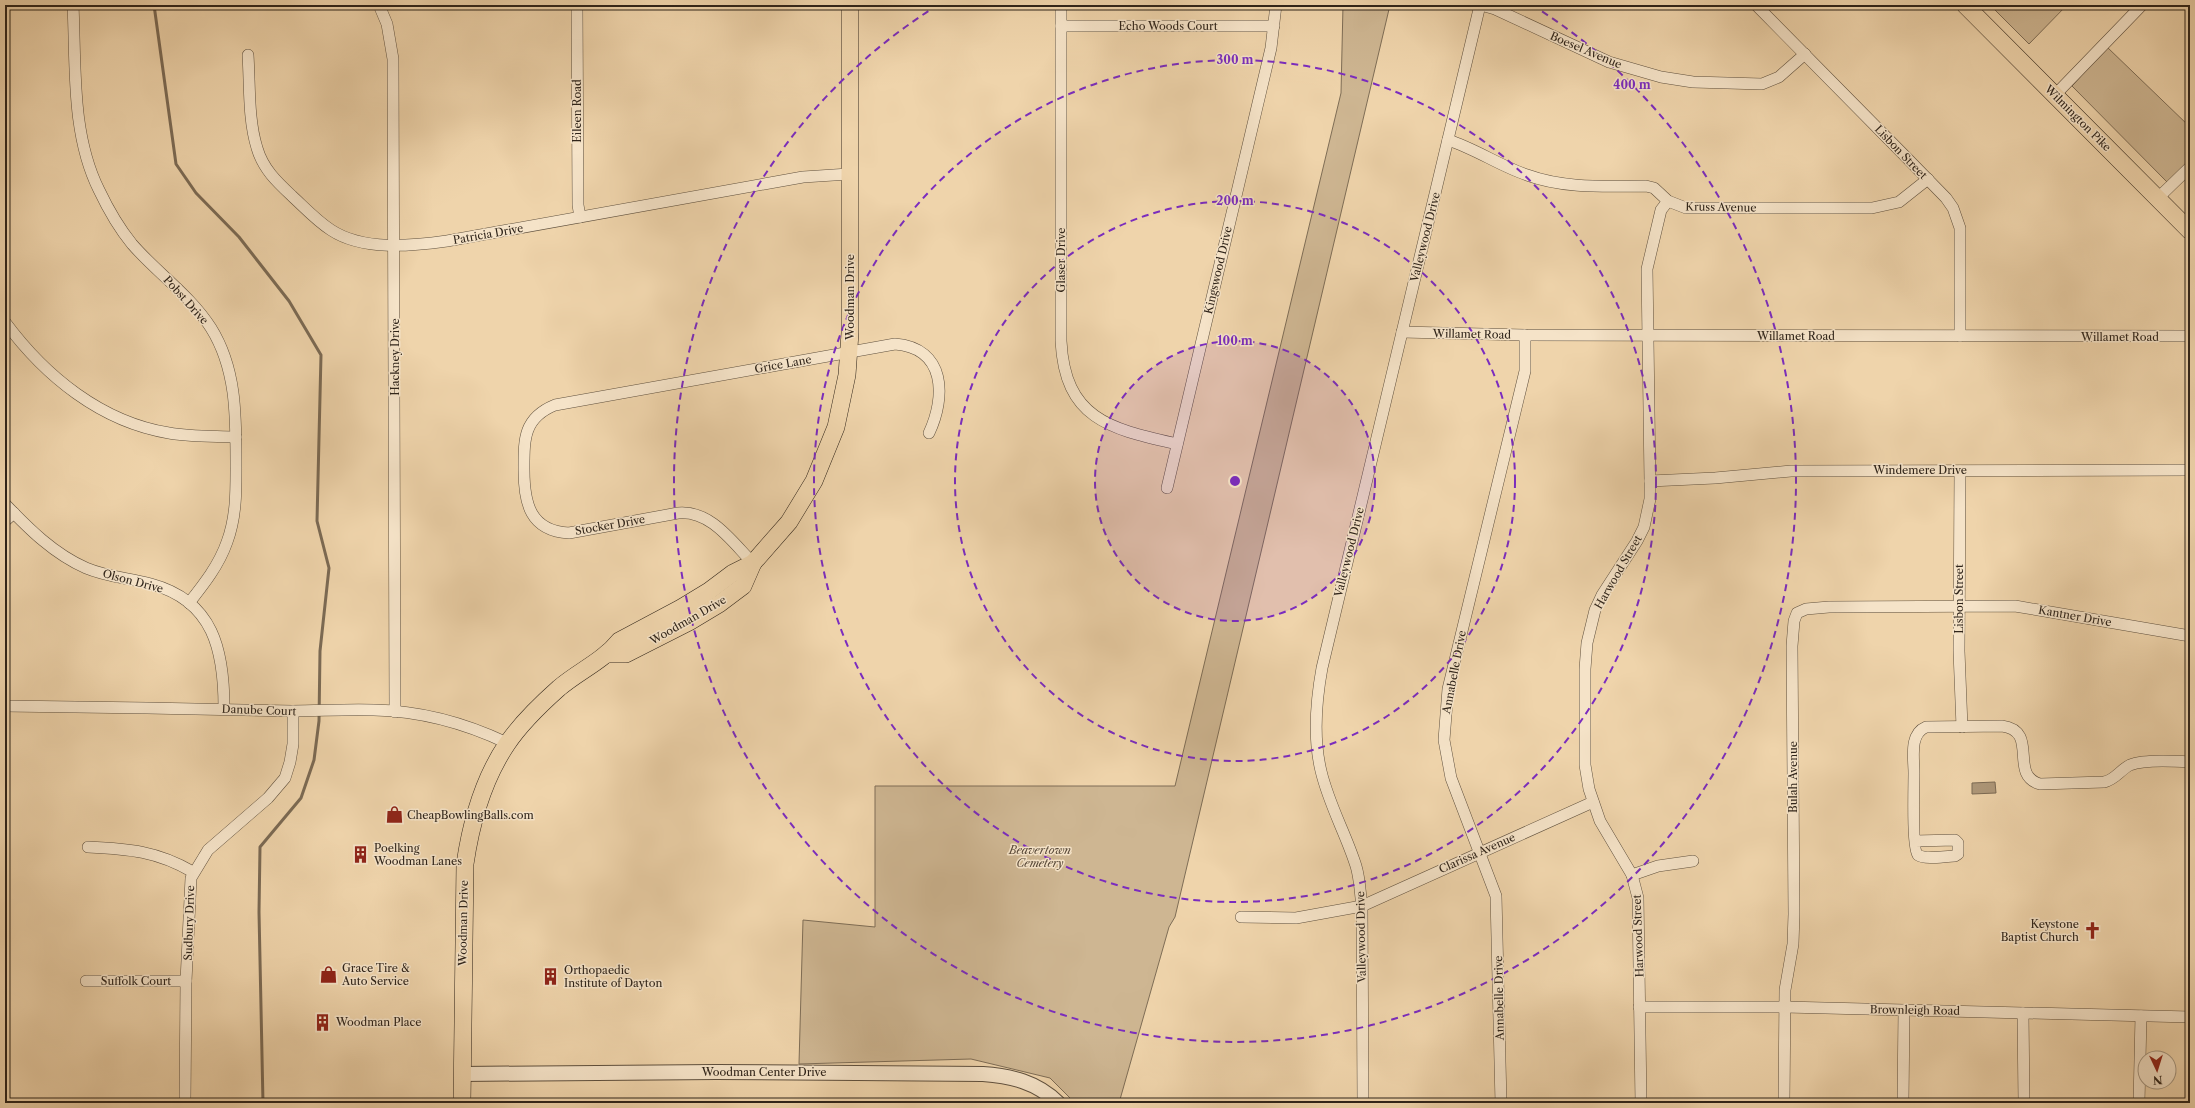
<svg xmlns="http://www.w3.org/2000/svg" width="2195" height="1108" font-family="'Libre Caslon Text',serif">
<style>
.green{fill:#ceb692;stroke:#7e6d56}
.water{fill:#ae987a;stroke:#7b6a54}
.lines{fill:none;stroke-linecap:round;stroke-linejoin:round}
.stream{stroke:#7b6a54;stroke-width:3}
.minor-casing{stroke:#5f503e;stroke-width:12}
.tertiary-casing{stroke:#5f503e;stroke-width:16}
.primary-casing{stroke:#2f241a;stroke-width:18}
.minor{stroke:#f5e3c8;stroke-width:11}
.tertiary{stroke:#f5e3c8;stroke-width:14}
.primary{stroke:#efd4ab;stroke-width:17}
.ring{fill:none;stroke:#7b2cbf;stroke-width:2;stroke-dasharray:7 5}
.labels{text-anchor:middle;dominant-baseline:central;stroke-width:3;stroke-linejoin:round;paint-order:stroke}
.street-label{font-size:11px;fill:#2f241a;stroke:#f5e3c8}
.poi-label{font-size:11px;fill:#2f241a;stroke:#f5e3c8;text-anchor:start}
.park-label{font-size:11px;font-style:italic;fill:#574838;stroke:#f5e3c8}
.centre{fill:#7b2cbf;stroke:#f5e3c8;stroke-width:2}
.ring-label{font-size:12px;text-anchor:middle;font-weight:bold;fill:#7b2cbf;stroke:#f5e3c8;stroke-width:3;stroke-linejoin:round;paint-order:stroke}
</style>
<rect width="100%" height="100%" fill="#efd4ab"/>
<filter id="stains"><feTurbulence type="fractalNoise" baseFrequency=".005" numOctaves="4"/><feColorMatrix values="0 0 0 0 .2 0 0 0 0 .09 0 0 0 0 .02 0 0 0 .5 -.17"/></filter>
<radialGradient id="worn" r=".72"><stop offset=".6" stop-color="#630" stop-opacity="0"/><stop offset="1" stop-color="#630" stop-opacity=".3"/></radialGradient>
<!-- green -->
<g class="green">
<path d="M1343 5H1390L1175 917 1169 927 1119 1103H1075L1050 1078 971 1059 799 1064 803 920 875 927V786H1175L1341 93Z"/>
<path d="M1990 5H2067L2029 44Z"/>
<path d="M2107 47 2190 127V159L2167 182 2072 86Z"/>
</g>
<!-- water -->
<path class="water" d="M1995 782 1996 793 1972 794V783Z"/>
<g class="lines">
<!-- stream -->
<path class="stream" d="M154 5 176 164 196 193 239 237 289 301 321 355 317 521 329 568 320 651 319 721 314 760 301 798 260 847 259 912 263 1103"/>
<defs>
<g id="minor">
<path d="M73 5C76 66 71 134 99 190 108 209 119 228 132 244 157 273 190 295 211 328 236 368 236 414 236 460 236 488 237 515 227 542 219 565 204 584 189 603"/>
<path d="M379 5 387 24 393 59 395 712"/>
<path d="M577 5 578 205 580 217"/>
<path d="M1061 5V341C1065 420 1111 429 1177 444"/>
<path d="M1481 5 1495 9 1609 62 1661 77 1693 82 1762 84 1779 77 1805 54"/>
<path d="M1756 5 1905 156 1946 198 1953 208 1960 228V336"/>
<path d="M1061 26H1274"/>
<path d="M248 55C250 85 248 119 257 148 263 169 277 182 292 196 305 208 317 221 331 230 363 251 411 246 447 241L803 177 849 174"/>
<path d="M2055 95 2142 5"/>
<path d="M1448 140C1476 149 1500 166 1527 175 1565 189 1607 186 1646 186L1654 188 1668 201 1686 208H1872L1899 202 1928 179"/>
<path d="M2158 198 2190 167"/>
<path d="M5 322C45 376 101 422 169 433 191 437 214 436 236 437"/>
<path d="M1402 332 1525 335 2190 336"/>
<path d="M1960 471 1959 651 1962 727"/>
<path d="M1650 481 1715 478 1791 471 2190 470"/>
<path d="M1167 488 1271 48 1276 5"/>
<path d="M5 504C29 529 54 554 86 568 107 577 129 578 151 584 214 601 224 651 224 708"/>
<path d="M5 521 14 513"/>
<path d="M753 563C732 542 711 510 678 513L569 533C530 531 524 503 524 470 524 440 523 418 555 405L895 344C946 348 946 397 929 433"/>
<path d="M5 706C101 707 196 709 292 711 319 711 346 709 374 710 421 711 465 723 507 743"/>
<path d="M1915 841 1955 840 1958 843V854L1955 856C1945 856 1926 860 1918 855 1912 850 1914 785 1914 773 1914 758 1909 734 1926 727L2002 726C2040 731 2008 775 2040 784L2104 782C2115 780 2120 770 2130 765 2144 759 2175 761 2190 762"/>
<path d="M88 847C129 849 157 851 193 872"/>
<path d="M1632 875 1658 866 1693 861"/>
<path d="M1241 917 1296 918 1362 906 1593 802"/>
<path d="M86 981H186"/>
<path d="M1639 1007H1785L2190 1017"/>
<path d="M2023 1013 2024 1103"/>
<path d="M185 1103 186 981 191 878 208 850 268 798 285 778 290 762 293 744V711"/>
<path d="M1363 1103 1362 906C1360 893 1360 879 1356 866 1346 834 1329 805 1321 771 1313 738 1316 701 1322 668L1480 5"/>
<path d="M1501 1103 1496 896 1451 778 1444 740 1448 689 1525 371V335"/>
<path d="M1641 1103 1638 898 1632 875 1600 821 1589 789 1585 765V669L1587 643 1595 610 1602 595 1637 541 1644 527 1650 499V481L1647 269 1661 210 1668 201"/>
<path d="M1784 1103 1785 990 1793 944 1794 914 1792 646 1794 621 1797 613 1806 609 1829 607 2015 606 2190 636"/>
<path d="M1903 1103 1904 1010"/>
<path d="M2139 1103 2141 1016"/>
</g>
<path id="tertiary" d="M462 1074 716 1072 983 1074C1011 1076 1037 1082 1058 1103"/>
<g id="primary">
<path d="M1965 5 2190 231"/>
<path d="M608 654H626L689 622 719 604 743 586 753 563"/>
<path d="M462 1103 465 864C471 823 484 778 507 744 521 723 541 704 559 688 579 671 603 661 619 641L681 608 709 591 733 573 753 563 789 522 814 481 836 427 847 375 850 333V5"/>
</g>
</defs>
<!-- minor casing -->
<use href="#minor" class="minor-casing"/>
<!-- tertiary casing -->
<use href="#tertiary" class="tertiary-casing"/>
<!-- primary casing -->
<use href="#primary" class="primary-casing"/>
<!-- minor -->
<use href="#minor" class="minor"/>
<!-- tertiary -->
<use href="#tertiary" class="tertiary"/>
<!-- primary -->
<use href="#primary" class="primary"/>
</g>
<!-- distance rings -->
<circle cx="1235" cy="481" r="140" fill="#7b2cbf" fill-opacity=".12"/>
<g class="ring">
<circle cx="1235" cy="481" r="140"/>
<circle cx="1235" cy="481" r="280"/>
<circle cx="1235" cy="481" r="421"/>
<path d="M1532 5A561 561 0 1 1 938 5"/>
</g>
<!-- icons -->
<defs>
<symbol id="shop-bare" viewBox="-9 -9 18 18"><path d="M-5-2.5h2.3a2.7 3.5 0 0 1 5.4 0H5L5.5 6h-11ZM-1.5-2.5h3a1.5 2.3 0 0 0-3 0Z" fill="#8f2418" stroke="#f5e3c8" stroke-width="2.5" paint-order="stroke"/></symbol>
<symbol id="building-bare" viewBox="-9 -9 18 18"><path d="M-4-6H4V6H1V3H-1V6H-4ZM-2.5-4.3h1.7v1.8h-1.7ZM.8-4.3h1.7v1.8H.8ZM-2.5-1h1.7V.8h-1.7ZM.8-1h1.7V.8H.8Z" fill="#8f2418" stroke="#f5e3c8" stroke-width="2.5" paint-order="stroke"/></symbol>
<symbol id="church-bare" viewBox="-9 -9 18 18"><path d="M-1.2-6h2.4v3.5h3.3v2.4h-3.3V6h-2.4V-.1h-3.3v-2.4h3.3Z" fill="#8f2418" stroke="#f5e3c8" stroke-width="2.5" paint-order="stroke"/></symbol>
</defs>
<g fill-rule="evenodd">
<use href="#shop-bare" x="382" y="802" width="25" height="25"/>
<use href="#building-bare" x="348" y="842" width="25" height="25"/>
<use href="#church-bare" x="2080" y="918" width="25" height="25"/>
<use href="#shop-bare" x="316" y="962" width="25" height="25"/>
<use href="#building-bare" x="538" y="964" width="25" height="25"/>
<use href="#building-bare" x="310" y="1010" width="25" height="25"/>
</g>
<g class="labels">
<!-- street labels -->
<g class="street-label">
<text x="1168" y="26">Echo Woods Court</text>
<text transform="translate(1586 50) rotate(23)">Boesel Avenue</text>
<text transform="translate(577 111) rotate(-90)">Eileen Road</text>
<text transform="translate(2078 118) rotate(45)">Wilmington Pike</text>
<text transform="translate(1901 152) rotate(46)">Lisbon Street</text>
<text transform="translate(1721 207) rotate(1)">Kruss Avenue</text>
<text transform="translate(488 234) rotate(-10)">Patricia Drive</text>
<text transform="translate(1425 237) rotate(-76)">Valleywood Drive</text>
<text transform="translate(1061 260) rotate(-90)">Glaser Drive</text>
<text transform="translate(1218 270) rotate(-77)">Kingswood Drive</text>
<text transform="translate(850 297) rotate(-90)">Woodman Drive</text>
<text transform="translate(186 300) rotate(48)">Pobst Drive</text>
<text transform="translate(1472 334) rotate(1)">Willamet Road</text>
<text x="1796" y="336">Willamet Road</text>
<text x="2120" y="337">Willamet Road</text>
<text transform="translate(395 357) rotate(-90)">Hackney Drive</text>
<text transform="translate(783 364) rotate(-10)">Grice Lane</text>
<text x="1920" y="470">Windemere Drive</text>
<text transform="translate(610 525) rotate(-10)">Stocker Drive</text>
<text transform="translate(1349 552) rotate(-76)">Valleywood Drive</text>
<text transform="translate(1618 572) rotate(-60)">Harwood Street</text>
<text transform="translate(133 581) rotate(15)">Olson Drive</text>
<text transform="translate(1959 599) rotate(-90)">Lisbon Street</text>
<text transform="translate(2075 616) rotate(10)">Kantner Drive</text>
<text transform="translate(688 620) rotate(-30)">Woodman Drive</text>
<text transform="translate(1454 672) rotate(-79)">Annabelle Drive</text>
<text transform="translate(259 710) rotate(2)">Danube Court</text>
<text transform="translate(1793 777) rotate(-90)">Bulah Avenue</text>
<text transform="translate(1477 853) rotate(-24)">Clarissa Avenue</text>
<text transform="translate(189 923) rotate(-88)">Sudbury Drive</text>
<text transform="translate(463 923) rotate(-89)">Woodman Drive</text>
<text transform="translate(1638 936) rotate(-92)">Harwood Street</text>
<text transform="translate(1361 937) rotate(-91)">Valleywood Drive</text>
<text x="136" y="981">Suffolk Court</text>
<text transform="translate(1499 998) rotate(-91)">Annabelle Drive</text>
<text transform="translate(1915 1010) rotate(1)">Brownleigh Road</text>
<text x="764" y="1072">Woodman Center Drive</text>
</g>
<!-- poi labels -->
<g class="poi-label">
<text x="407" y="815">CheapBowlingBalls.com</text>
<text x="374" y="848">Poelking<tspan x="374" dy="13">Woodman Lanes</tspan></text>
<text x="2079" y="924" text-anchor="end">Keystone<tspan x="2079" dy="13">Baptist Church</tspan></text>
<text x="342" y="968">Grace Tire &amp;<tspan x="342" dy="13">Auto Service</tspan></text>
<text x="564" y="970">Orthopaedic<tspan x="564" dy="13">Institute of Dayton</tspan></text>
<text x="336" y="1022">Woodman Place</text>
</g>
<!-- park labels -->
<g class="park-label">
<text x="1040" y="850">Beavertown<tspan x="1040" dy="13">Cemetery</tspan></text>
</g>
</g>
<circle cx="1235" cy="481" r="6" class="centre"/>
<g class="ring-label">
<text x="1235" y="64">300 m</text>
<text x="1632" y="89">400 m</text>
<text x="1235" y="205">200 m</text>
<text x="1235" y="345">100 m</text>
</g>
<!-- margin -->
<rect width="2195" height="1108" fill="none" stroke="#efd4ab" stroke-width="20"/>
<rect x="6" y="6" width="2183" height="1096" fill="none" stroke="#2f241a" stroke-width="2"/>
<rect x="10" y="10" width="2175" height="1088" fill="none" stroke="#2f241a"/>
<!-- north arrow -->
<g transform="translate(2157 1070) rotate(176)"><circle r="19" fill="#f5e3c8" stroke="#a69782"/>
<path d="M0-3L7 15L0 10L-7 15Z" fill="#8f2418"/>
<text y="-6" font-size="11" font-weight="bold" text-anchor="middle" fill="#2f241a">N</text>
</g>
<rect width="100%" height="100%" filter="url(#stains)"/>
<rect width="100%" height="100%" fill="url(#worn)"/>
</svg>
